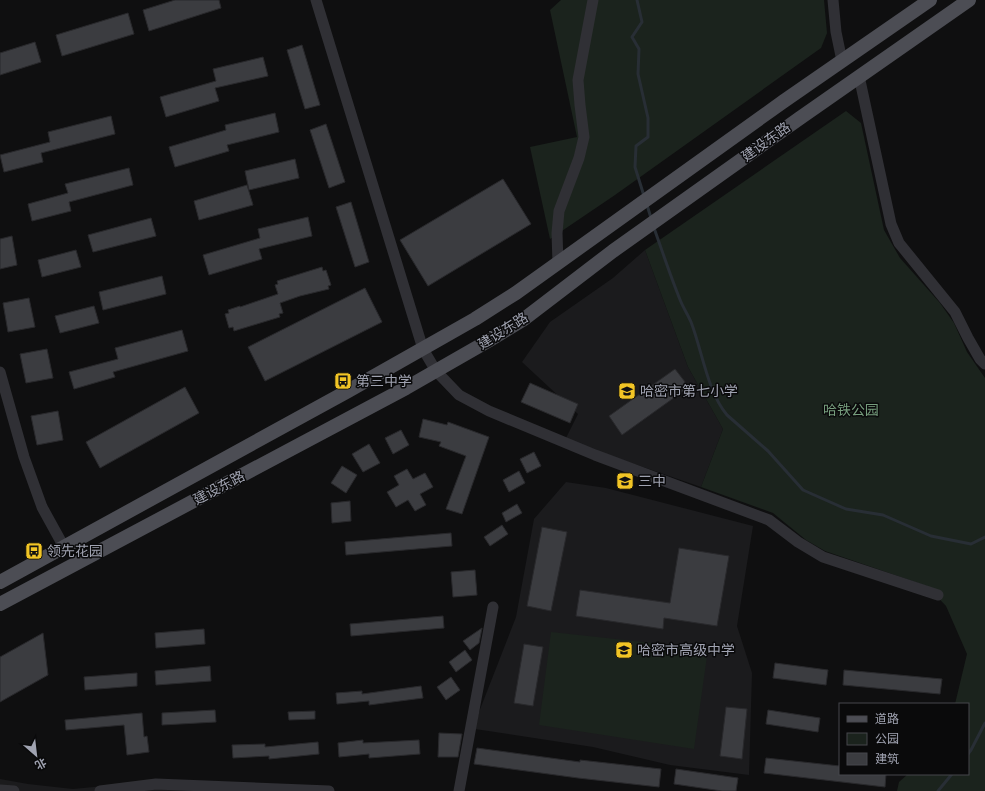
<svg xmlns="http://www.w3.org/2000/svg" width="985" height="791" font-family="'Fira Sans Condensed','Noto Sans SC',sans-serif">
<style>
.built{fill:#1b1b1d}
.green{fill:#1b231d}
.lines{fill:none;stroke-linecap:round;stroke-linejoin:round}
.stream{stroke:#282e35;stroke-width:3}
.building{fill:#3b3c40;stroke:#29292c}
.minor{stroke:#303035;stroke-width:11}
.major{stroke:#4c4d54;stroke-width:14}
.labels{text-anchor:middle;dominant-baseline:central;stroke-width:3;stroke-linejoin:round;paint-order:stroke}
.street-label{font-size:14px;fill:#a0a3b1;stroke:#0a0a0b}
.poi-label{font-size:14px;fill:#a0a3b1;stroke:#0a0a0b;text-anchor:start}
.park-label{font-size:14px;fill:#769d7d;stroke:#0a0a0b}
</style>
<rect width="100%" height="100%" fill="#0f0f10"/>
<!-- built -->
<g class="built">
<path d="M645 250 688 367 723 429 701 487 565 440 578 414 522 362 550 322 613 278Z"/>
<path d="M566 482 606 488 753 526 737 626 752 673 749 775 670 765 593 747 475 729 479 712 516 617 534 519Z"/>
<path d="M0 779 28 784 73 789 156 781 336 791H0Z"/>
</g>
<!-- green -->
<g class="green">
<path d="M561 0H824L827 33 821 48 615 195 550 239 530 147 577 137 550 10Z"/>
<path d="M846 111 861 123 884 230 900 258 940 303 954 323 967 352 985 378V791H897L899 782 908 774H968V704H955L967 654 946 606 927 586 825 551 806 540 773 513 701 487 723 429 688 367 645 250Z"/>
<path d="M551 632 708 649 694 749 539 725Z"/>
</g>
<g class="lines">
<!-- stream -->
<g class="stream">
<path d="M637 0 642 22 632 37 639 49 638 74 648 118V137L636 146 635 167 644 196"/>
<path d="M647 205 651 218"/>
<path d="M654 228C663 253 671 278 681 302 684 309 688 315 691 322 702 350 707 391 727 415L768 451 803 490 846 509 883 515 931 536 971 544 985 537"/>
<path d="M968 754 971 750 985 723"/>
<path d="M938 791 952 774"/>
</g>
</g>
<!-- building -->
<g class="building">
<path d="M175 0H219L221 8 149 31 143 10Z"/>
<path d="M128 13 134 34 62 56 56 35Z"/>
<path d="M35 42 41 62 0 75V53Z"/>
<path d="M302 45 320 105 305 109 287 50Z"/>
<path d="M263 57 268 76 215 88 219 101 166 117 160 97 216 81 213 69Z"/>
<path d="M275 113 279 132 227 145 229 151 175 167 169 147 226 130 225 125Z"/>
<path d="M111 116 115 134 41 153 43 162 4 172 0 155 50 142 48 132Z"/>
<path d="M326 124 345 182 329 188 310 130Z"/>
<path d="M295 159 299 178 249 190 245 171Z"/>
<path d="M129 168 133 185 69 202 71 211 32 221 28 204 68 193 65 184Z"/>
<path d="M503 179 531 224 428 286 400 240Z"/>
<path d="M247 185 253 205 199 220 194 201Z"/>
<path d="M351 202 369 262 355 267 336 207Z"/>
<path d="M308 217 312 236 259 249 262 259 209 275 203 255 260 238 258 229Z"/>
<path d="M151 218 156 236 93 252 88 235Z"/>
<path d="M12 236 17 265 0 269V239Z"/>
<path d="M76 250 81 267 42 277 38 260Z"/>
<path d="M322 267 323 271 326 270 331 285 328 286 329 289 300 296 280 303 283 313 279 314 280 317 234 331 233 327 229 328 225 314 229 313 228 310 240 306V307L278 294 275 285 278 284 277 281Z"/>
<path d="M162 276 166 294 103 310 99 292Z"/>
<path d="M365 288 382 322 265 381 248 347Z"/>
<path d="M29 298 35 327 8 332 3 303Z"/>
<path d="M94 306 99 323 60 333 55 316Z"/>
<path d="M182 330 188 351 113 372 115 377 74 389 69 372 118 359 115 348Z"/>
<path d="M47 349 53 378 26 383 20 354Z"/>
<path d="M675 369 689 387 622 435 609 416Z"/>
<path d="M530 383 578 404 570 423 521 402Z"/>
<path d="M185 387 199 413 100 468 86 442Z"/>
<path d="M58 411 63 440 37 445 31 416Z"/>
<path d="M423 419 447 425 448 422 489 437 462 514 446 509 466 456 439 446 441 442 419 437Z"/>
<path d="M401 430 409 445 393 454 385 438Z"/>
<path d="M369 444 380 463 363 472 352 454Z"/>
<path d="M534 452 541 466 527 473 520 459Z"/>
<path d="M342 466 357 475 346 493 331 483Z"/>
<path d="M407 469 413 479 425 473 433 487 420 494 426 505 415 511 408 500 396 507 387 492 399 485 394 476Z"/>
<path d="M519 471 525 483 509 492 503 480Z"/>
<path d="M350 501 351 521 332 523 331 503Z"/>
<path d="M517 504 522 513 506 522 502 513Z"/>
<path d="M502 525 508 534 490 546 484 537Z"/>
<path d="M542 527 567 532 551 611 527 606Z"/>
<path d="M451 533 452 546 346 555 345 542Z"/>
<path d="M679 548 729 556 717 626 664 618 663 629 576 616 580 590 670 603Z"/>
<path d="M475 570 477 595 453 597 451 572Z"/>
<path d="M443 616 444 628 351 636 350 624Z"/>
<path d="M482 628 479 643 470 650 463 641Z"/>
<path d="M204 629 205 644 156 648 155 633Z"/>
<path d="M43 633 48 675 0 702V657Z"/>
<path d="M524 644 543 647 533 706 514 703Z"/>
<path d="M465 650 472 660 456 672 449 662Z"/>
<path d="M775 663 828 670 826 685 773 678Z"/>
<path d="M210 666 211 681 156 685 155 671Z"/>
<path d="M844 670 942 679 940 694 843 685Z"/>
<path d="M137 673V686L85 690 84 677Z"/>
<path d="M451 677 460 690 446 700 437 687Z"/>
<path d="M421 686 423 698 369 705V701L337 704 336 693 362 691V694Z"/>
<path d="M726 707 747 709 742 759 720 756Z"/>
<path d="M215 710 216 722 162 725V713Z"/>
<path d="M768 710 820 718 818 732 766 724Z"/>
<path d="M315 711V719L289 720 288 712Z"/>
<path d="M142 713 144 737 147 736 149 752 127 755 124 725 66 730 65 720Z"/>
<path d="M439 733 462 734 458 757H438Z"/>
<path d="M363 740V743L419 740 420 754 369 758V754L339 757 338 743Z"/>
<path d="M318 742 319 754 269 759V756L233 758 232 745 265 744V747Z"/>
<path d="M477 748 580 762V760L661 769 659 787 578 778 474 764Z"/>
<path d="M766 758 840 766V774H886L885 787 764 773Z"/>
<path d="M676 769 738 778 736 791H722L674 784Z"/>
</g>
<g class="lines">
<!-- minor -->
<g class="minor">
<path d="M316 0 423 349 436 371 459 395 489 411 595 455 769 520 798 542 823 557 938 595"/>
<path d="M833 0 836 32 842 61"/>
<path d="M859 76 891 224 899 243 955 312 968 338 980 359 985 364"/>
<path d="M558 263 557 233 559 211 579 158 584 137 580 105 578 80 593 0"/>
<path d="M0 372 24 457 42 507 64 547"/>
<path d="M0 790 14 791"/>
<path d="M100 791 156 784 329 791"/>
<path d="M459 791 493 607"/>
</g>
<!-- major -->
<g class="major">
<path d="M0 582 348 391 475 319 516 293 784 101 930 0"/>
<path d="M0 604 406 388 488 341 524 319 613 251 800 118 969 0"/>
</g>
</g>
<!-- icons -->
<defs>
<symbol id="bus-square" viewBox="-11 -11 22 22"><rect x="-9" y="-9" width="18" height="18" rx="4" fill="#f2c525" stroke="#0a0a0b"/><path d="M-5-6H5V4H4V6H2V4H-2V6H-4V4H-5ZM-3.5-4V0h7V-4ZM-3.5 1.2v1.5H-2V1.2ZM2 1.2v1.5H3.5V1.2Z" fill="#111"/></symbol>
<symbol id="school-square" viewBox="-11 -11 22 22"><rect x="-9" y="-9" width="18" height="18" rx="4" fill="#f2c525" stroke="#0a0a0b"/><path d="M0-5L7-2L0 1L-7-2ZM-4 1L0 2.5L4 1V4Q0 6-4 4Z" fill="#111"/></symbol>
<symbol id="university-square" viewBox="-11 -11 22 22"><rect x="-9" y="-9" width="18" height="18" rx="4" fill="#f2c525" stroke="#0a0a0b"/><path d="M0-5L7-2L0 1L-7-2ZM-4 1L0 2.5L4 1V4Q0 6-4 4Z" fill="#111"/></symbol>
</defs>
<g fill-rule="evenodd">
<use href="#bus-square" x="333" y="371" width="20" height="20"/>
<use href="#school-square" x="617" y="381" width="20" height="20"/>
<use href="#school-square" x="615" y="471" width="20" height="20"/>
<use href="#bus-square" x="24" y="541" width="20" height="20"/>
<use href="#university-square" x="614" y="640" width="20" height="20"/>
</g>
<g class="labels">
<!-- street labels -->
<g class="street-label">
<text transform="translate(766 142) rotate(-36)">建设东路</text>
<text transform="translate(503 331) rotate(-32)">建设东路</text>
<text transform="translate(219 488) rotate(-28)">建设东路</text>
</g>
<!-- poi labels -->
<g class="poi-label">
<text x="356" y="381">第三中学</text>
<text x="640" y="391">哈密市第七小学</text>
<text x="638" y="481">三中</text>
<text x="47" y="551">领先花园</text>
<text x="637" y="650">哈密市高级中学</text>
</g>
<!-- park labels -->
<g class="park-label">
<text x="851" y="410">哈铁公园</text>
</g>
</g>
<!-- legend -->
<rect x="839" y="703" width="130" height="72" fill="#0a0a0b" stroke="#46474d"/>
<rect x="847" y="716" width="20" height="6" fill="#4c4d54" stroke="#46474d"/>
<text x="875" y="723" font-size="12" fill="#a0a3b1">道路</text>
<rect x="847" y="733" width="20" height="12" fill="#1b231d" stroke="#46474d"/>
<text x="875" y="743" font-size="12" fill="#a0a3b1">公园</text>
<rect x="847" y="753" width="20" height="12" fill="#3b3c40" stroke="#46474d"/>
<text x="875" y="763" font-size="12" fill="#a0a3b1">建筑</text>
<!-- north arrow -->
<g transform="translate(36 755) rotate(152)" stroke="#0a0a0b" stroke-width="3" paint-order="stroke">
<path d="M0-3L7 15L0 10L-7 15Z" fill="#a0a3b1"/>
<text y="-6" font-size="11" font-weight="bold" text-anchor="middle" fill="#a0a3b1">北</text>
</g>
</svg>
